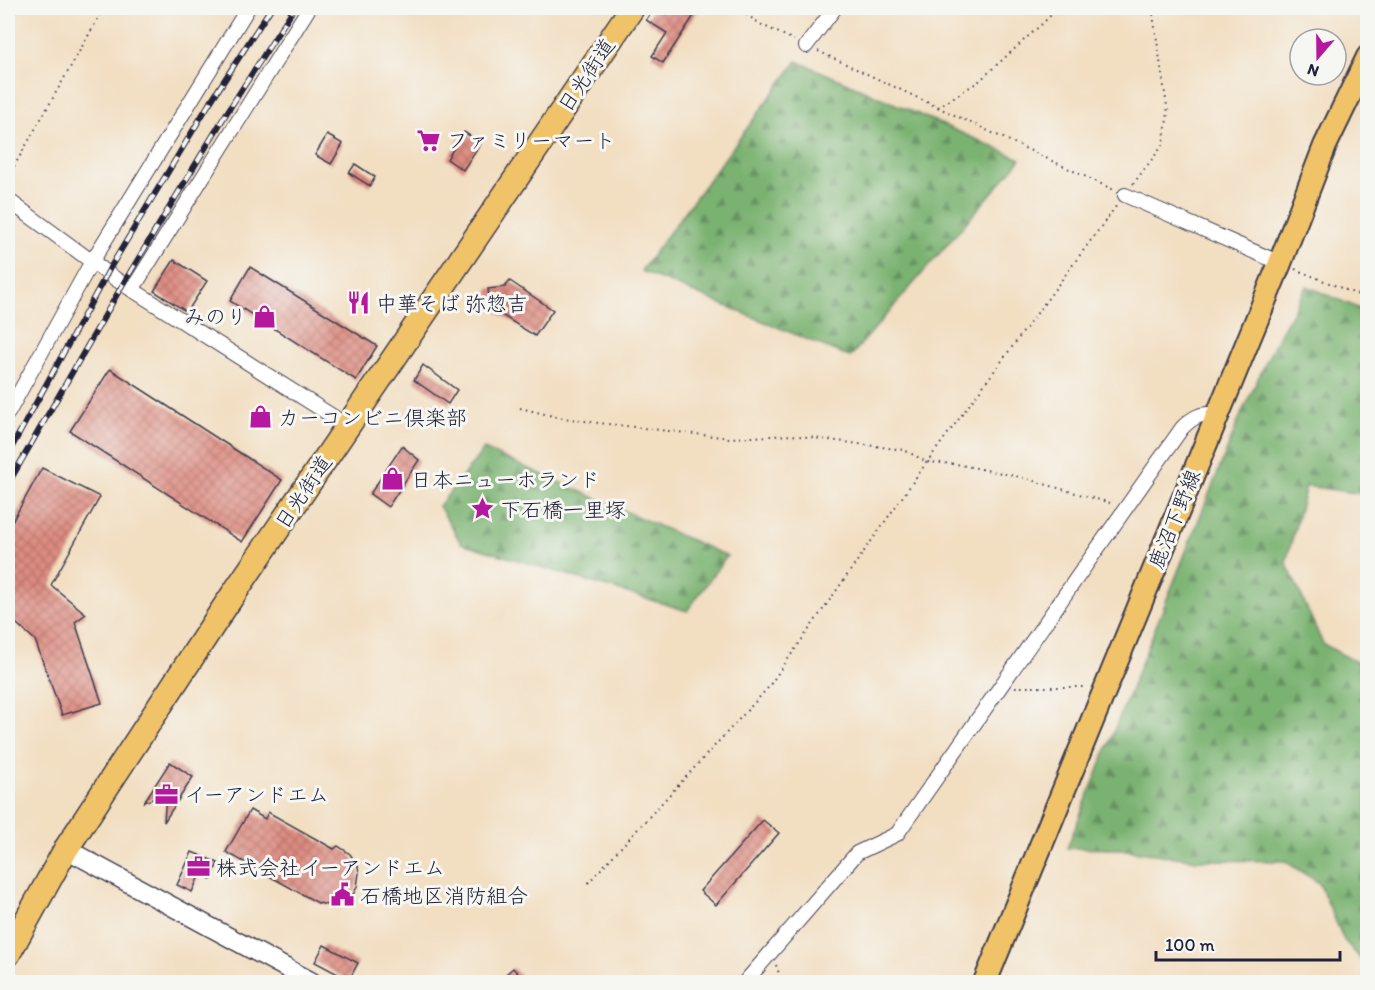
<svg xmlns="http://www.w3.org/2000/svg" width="1375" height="990" font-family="Itim,'Klee One',sans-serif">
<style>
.forest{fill:url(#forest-firs);stroke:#4e6a56;stroke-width:1.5}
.building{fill:url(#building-cross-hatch)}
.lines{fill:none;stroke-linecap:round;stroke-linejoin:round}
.minor-casing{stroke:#413e4f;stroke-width:16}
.tertiary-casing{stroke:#413e4f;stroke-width:21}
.primary-casing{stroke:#413e4f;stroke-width:26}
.trunk-casing{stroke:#413e4f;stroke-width:27}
.path{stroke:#413e4f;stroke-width:2;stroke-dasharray:1.5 4.5;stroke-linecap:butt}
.minor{stroke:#fff;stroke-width:14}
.tertiary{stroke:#fff;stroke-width:18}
.primary{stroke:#f0c369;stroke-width:22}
.trunk{stroke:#f0c369;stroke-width:24}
.rail-casing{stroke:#22223b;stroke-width:6}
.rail{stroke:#f6f6f2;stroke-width:4;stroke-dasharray:11;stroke-linecap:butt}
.labels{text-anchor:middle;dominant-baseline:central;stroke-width:6;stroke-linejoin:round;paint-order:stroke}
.street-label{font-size:21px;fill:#22223b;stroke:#f6f6f2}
.poi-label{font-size:21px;fill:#22223b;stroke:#f6f6f2;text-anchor:start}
</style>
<defs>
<pattern id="forest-firs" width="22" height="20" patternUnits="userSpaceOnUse" patternTransform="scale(1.5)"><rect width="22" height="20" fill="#7ab271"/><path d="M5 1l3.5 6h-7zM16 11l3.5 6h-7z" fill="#64905e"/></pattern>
<pattern id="building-cross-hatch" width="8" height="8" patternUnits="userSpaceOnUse" patternTransform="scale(1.5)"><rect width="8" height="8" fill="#de8c81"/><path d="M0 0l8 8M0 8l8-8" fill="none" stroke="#b4726b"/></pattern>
</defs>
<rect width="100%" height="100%" fill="#f6f6f2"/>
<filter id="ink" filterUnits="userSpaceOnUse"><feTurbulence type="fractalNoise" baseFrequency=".0167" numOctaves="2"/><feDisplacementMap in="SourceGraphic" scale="12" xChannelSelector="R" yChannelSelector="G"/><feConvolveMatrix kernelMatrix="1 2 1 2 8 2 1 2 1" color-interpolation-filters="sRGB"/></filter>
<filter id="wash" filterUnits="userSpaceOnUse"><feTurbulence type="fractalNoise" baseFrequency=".008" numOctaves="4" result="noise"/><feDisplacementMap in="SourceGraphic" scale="24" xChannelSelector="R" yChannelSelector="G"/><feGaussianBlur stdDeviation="1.35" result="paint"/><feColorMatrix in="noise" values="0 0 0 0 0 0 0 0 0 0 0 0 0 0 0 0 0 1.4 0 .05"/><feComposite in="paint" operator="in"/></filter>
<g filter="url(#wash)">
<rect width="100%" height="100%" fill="#f2dec1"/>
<!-- forest -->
<g class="forest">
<path d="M797 61 1021 159 850 357 641 271Z"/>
<path d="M1307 286 1367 312V491L1363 494 1306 486 1286 562 1323 644 1367 668V966L1344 940 1319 883 1285 861 1197 860 1118 849 1067 848 1242 412 1276 341Z"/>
<path d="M484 449 727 556 687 611 461 543 439 506Z"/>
</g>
<g id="blocks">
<!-- building -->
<g class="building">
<path d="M654 8H699L663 63 652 56 667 33 646 20Z"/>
<path d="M464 132 481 143 463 170 447 159Z"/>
<path d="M327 135 343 144 331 164 315 155Z"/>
<path d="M355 164 375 177 370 186 349 173Z"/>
<path d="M174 260 207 281 187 312 154 291Z"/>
<path d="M250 267 377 346 356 380 230 301Z"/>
<path d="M510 281 553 310 535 336 489 307 490 304 488 289 505 287Z"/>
<path d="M423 365 457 390 448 404 414 380Z"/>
<path d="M110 369 282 480 242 542 70 431Z"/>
<path d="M402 446 419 460 388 507 370 494Z"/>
<path d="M42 468 100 497 51 585 86 614 75 622 102 703 62 715 35 640 8 616V529Z"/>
<path d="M170 762 193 777 164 822 166 794 144 802Z"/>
<path d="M250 810 265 819 268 812 334 849 338 846 350 854 358 866 359 873 357 887 354 893 348 899 335 905H328L318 903 226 852Z"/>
<path d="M763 820 779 833 716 905 700 891Z"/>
<path d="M192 852 218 863 211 879 200 874 192 892 177 885Z"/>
<path d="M324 945 358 963 349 980 315 962Z"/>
<path d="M513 968 526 982H497Z"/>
</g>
</g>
</g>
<g filter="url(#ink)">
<use href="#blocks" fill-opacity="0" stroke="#413e4f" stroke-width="1.5"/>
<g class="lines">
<defs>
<g id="minor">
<path d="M806 46 835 8"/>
<path d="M1125 195 1280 263"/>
<path d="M8 200 117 280 348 426"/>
<path d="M132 290 309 8"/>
<path d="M8 413 91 263 248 8"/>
<path d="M745 982 857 853 897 834 1182 428C1193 417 1200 413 1217 414"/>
</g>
<path id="tertiary" d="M66 849 312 982"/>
<path id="primary" d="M985 982 1280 263 1325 146 1368 57"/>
<path id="trunk" d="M8 954 66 849 224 608 632 8"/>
</defs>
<!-- minor casing -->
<use href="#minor" class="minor-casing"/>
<!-- tertiary casing -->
<use href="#tertiary" class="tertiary-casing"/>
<!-- primary casing -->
<use href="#primary" class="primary-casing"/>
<!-- trunk casing -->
<use href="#trunk" class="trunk-casing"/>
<!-- path -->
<g class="path">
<path d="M736 8 762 25 794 40"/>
<path d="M818 51 1114 190"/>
<path d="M938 107 978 82 1043 23 1058 8"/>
<path d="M8 177 104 8"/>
<path d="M1133 184 1163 145 1168 113 1152 8"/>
<path d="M1295 269 1368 299"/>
<path d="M520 408 557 417 599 423 730 438 792 435 904 450 927 462 956 464 1016 476 1114 504"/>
<path d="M1015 687H1087"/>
<path d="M588 883 767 689 927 462 1117 205"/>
<path d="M776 965 782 982"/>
</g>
<!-- minor -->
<use href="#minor" class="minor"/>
<!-- tertiary -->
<use href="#tertiary" class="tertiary"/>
<!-- primary -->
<use href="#primary" class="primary"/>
<!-- trunk -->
<use href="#trunk" class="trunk"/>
<defs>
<g id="rail">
<path d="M8 454 110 268 209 104 271 8"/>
<path d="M8 484 123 284 226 114 294 8"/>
</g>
</defs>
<!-- rail casing -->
<use href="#rail" class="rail-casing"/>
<!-- rail -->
<use href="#rail" class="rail"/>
</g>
</g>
<!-- icons -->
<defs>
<symbol id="supermarket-bare" viewBox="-9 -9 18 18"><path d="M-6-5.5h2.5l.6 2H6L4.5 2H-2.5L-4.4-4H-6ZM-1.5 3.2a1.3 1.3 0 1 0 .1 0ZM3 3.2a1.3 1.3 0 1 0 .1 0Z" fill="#b5179e" stroke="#f6f6f2" stroke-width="2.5" paint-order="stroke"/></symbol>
<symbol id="restaurant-bare" viewBox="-9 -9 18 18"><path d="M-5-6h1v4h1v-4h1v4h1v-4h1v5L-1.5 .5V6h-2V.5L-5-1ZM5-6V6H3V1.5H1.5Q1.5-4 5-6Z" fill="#b5179e" stroke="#f6f6f2" stroke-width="2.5" paint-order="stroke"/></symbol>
<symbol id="shop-bare" viewBox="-9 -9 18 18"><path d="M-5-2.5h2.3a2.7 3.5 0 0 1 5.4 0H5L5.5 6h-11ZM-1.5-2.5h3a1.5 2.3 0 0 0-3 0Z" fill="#b5179e" stroke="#f6f6f2" stroke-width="2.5" paint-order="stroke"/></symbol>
<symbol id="sight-bare" viewBox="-9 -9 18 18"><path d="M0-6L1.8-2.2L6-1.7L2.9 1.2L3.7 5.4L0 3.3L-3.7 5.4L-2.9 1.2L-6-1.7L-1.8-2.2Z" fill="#b5179e" stroke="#f6f6f2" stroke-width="2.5" paint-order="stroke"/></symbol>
<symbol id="office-bare" viewBox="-9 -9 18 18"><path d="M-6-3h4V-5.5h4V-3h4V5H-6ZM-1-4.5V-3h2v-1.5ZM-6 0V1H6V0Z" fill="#b5179e" stroke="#f6f6f2" stroke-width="2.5" paint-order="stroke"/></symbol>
<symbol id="civic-bare" viewBox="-9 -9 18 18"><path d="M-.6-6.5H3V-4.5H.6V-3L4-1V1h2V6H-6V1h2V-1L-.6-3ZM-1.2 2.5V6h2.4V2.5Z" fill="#b5179e" stroke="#f6f6f2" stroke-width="2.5" paint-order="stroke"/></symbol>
</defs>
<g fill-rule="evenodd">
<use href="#supermarket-bare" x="412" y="124" width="33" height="33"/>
<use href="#restaurant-bare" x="342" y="286" width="33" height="33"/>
<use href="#shop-bare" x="248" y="300" width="33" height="33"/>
<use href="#shop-bare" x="244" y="400" width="33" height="33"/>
<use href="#shop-bare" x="376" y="462" width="33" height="33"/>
<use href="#sight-bare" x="466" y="492" width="33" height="33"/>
<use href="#office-bare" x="150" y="778" width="33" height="33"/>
<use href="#office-bare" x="182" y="850" width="33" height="33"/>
<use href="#civic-bare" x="326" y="878" width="33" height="33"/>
</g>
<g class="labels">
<!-- street labels -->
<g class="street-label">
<text transform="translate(586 75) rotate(-56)">日光街道</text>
<text transform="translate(303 492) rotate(-56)">日光街道</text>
<text transform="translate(1174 519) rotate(-68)">鹿沼下野線</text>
</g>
<!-- poi labels -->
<g class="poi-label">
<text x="447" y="140">ファミリーマート</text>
<text x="376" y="303">中華そば 弥惣吉</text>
<text x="247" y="316" text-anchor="end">みのり</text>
<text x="278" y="417">カーコンビニ倶楽部</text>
<text x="411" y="479">日本ニューホランド</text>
<text x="500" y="509">下石橋一里塚</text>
<text x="184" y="794">イーアンドエム</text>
<text x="216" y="867">株式会社イーアンドエム</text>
<text x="360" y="895">石橋地区消防組合</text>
</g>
</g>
<!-- margin -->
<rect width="1375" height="990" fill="none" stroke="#f6f6f2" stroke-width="30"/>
<!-- north arrow -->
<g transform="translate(1318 57) rotate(200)"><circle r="28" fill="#f6f6f2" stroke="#a1a1a9" stroke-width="1.5"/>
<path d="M0-4.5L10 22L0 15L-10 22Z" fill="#b5179e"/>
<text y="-9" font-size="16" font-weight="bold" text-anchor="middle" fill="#22223b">N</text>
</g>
<!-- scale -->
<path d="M1156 951v9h184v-9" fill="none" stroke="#22223b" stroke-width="3"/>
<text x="1165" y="951" font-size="18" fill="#22223b" stroke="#f6f6f2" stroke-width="4.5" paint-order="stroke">100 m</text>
</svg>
